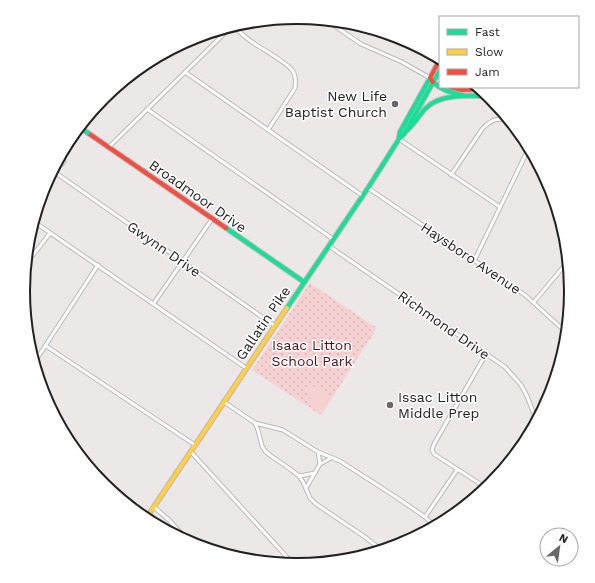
<svg xmlns="http://www.w3.org/2000/svg" width="595" height="583" font-family="'Work Sans',sans-serif">
<style>
.grass{fill:url(#grass-dots)}
.garden{fill:#f6d1d2}
.lines{fill:none;stroke-linecap:round;stroke-linejoin:round}
.street-casing{stroke:#bcb8b8;stroke-width:5}
.fast-casing{stroke:#bcb8b8;stroke-width:6}
.slow-casing{stroke:#bcb8b8;stroke-width:6}
.jam-casing{stroke:#bcb8b8;stroke-width:6}
.street{stroke:#fcfcfc;stroke-width:3}
.fast{stroke:#16e098;stroke-width:4}
.slow{stroke:#ffcf43;stroke-width:4}
.jam{stroke:#f24e42;stroke-width:4}
.rail{stroke:#cdcdcd;stroke-width:1;stroke-dasharray:5 5;stroke-linecap:butt}
.fast-bridge-casing{stroke:#bcb8b8;stroke-width:6;stroke-linecap:butt}
.fast-bridge{stroke:#16e098;stroke-width:4}
.poi-dot{fill:#696767;stroke:#fff;stroke-width:1.5}
.labels{text-anchor:middle;dominant-baseline:central;stroke-width:3;stroke-linejoin:round;paint-order:stroke}
.poi-label{font-size:14px;fill:#232121;stroke:#fff;text-anchor:end}
.street-label{font-size:14px;fill:#232121;stroke:#fff}
.park-label{font-size:14px;fill:#580b1a;stroke:#fff}
.rim{fill:none;stroke:#232121;stroke-width:2}
</style>
<defs>
<pattern id="grass-dots" width="8" height="8" patternUnits="userSpaceOnUse"><rect width="8" height="8" fill="#f6d1d2"/><path d="M2 2h.1M6 6h.1" fill="none" stroke="#d3b3b4" stroke-width="1.8" stroke-linecap="round"/></pattern>
</defs>
<rect width="100%" height="100%" fill="#ece8e8"/>
<!-- grass -->
<path class="grass" d="M310 283 377 328 321 415 252 370Z"/>
<!-- garden -->
<path class="garden" d="M312 385 332 398 322 413 308 404 311 399 306 396Z"/>
<g class="lines">
<defs>
<g id="street">
<path d="M326 20 361 44 402 62 430 78"/>
<path d="M233 26C240 32 247 39 255 44 264 50 286 62 292 70 296 75 296 81 295 88L268 130"/>
<path d="M185 72 363 196"/>
<path d="M147 109 333 239"/>
<path d="M399 139 500 207"/>
<path d="M109 147 232 26"/>
<path d="M53 171 275 326"/>
<path d="M51 174 64 162"/>
<path d="M451 175 483 128C493 118 500 117 513 123"/>
<path d="M368 188 525 295 568 334"/>
<path d="M33 221 246 368"/>
<path d="M329 246 505 367 521 385 527 396 537 422"/>
<path d="M475 259 525 156 529 145"/>
<path d="M26 262 34 254 50 233"/>
<path d="M534 302 569 260"/>
<path d="M154 303 212 219"/>
<path d="M46 346 195 445"/>
<path d="M486 354 434 444 432 450 434 454 488 489"/>
<path d="M34 363 98 265"/>
<path d="M224 402 255 423 258 430 262 446 265 451 271 456 290 469 299 476 303 482 310 498 316 504 365 537 383 551"/>
<path d="M255 423 283 430 318 452 340 461 396 497 425 517 436 527"/>
<path d="M191 452 295 566"/>
<path d="M320 464 331 458"/>
<path d="M299 476 315 473"/>
<path d="M306 488 320 464 318 452"/>
<path d="M154 507 169 520 191 544"/>
<path d="M425 517 457 470"/>
</g>
<g id="fast">
<path d="M433 82C441 90 451 93 462 95"/>
<path d="M405 132C414 125 418 116 426 108 441 93 469 96 489 96"/>
<path d="M399 138 400 132 430 78 433 80"/>
<path d="M226 228 304 282"/>
<path d="M287 308 368 188 399 139 404 134 440 70"/>
</g>
<path id="slow" d="M145 520 287 308"/>
<g id="jam">
<path d="M433 82 430 78 440 59"/>
<path d="M450 87 462 90 482 89"/>
<path d="M88 133 226 228"/>
</g>
</defs>
<!-- street casing -->
<use href="#street" class="street-casing"/>
<!-- fast casing -->
<use href="#fast" class="fast-casing"/>
<!-- slow casing -->
<use href="#slow" class="slow-casing"/>
<!-- jam casing -->
<use href="#jam" class="jam-casing"/>
<!-- street -->
<use href="#street" class="street"/>
<!-- fast -->
<use href="#fast" class="fast"/>
<!-- slow -->
<use href="#slow" class="slow"/>
<!-- jam -->
<use href="#jam" class="jam"/>
<!-- rail -->
<path class="rail" d="M69 140 153 59"/>
<defs>
<path id="fast-bridge" d="M79 127 88 133"/>
</defs>
<!-- fast-bridge casing -->
<use href="#fast-bridge" class="fast-bridge-casing"/>
<!-- fast-bridge -->
<use href="#fast-bridge" class="fast-bridge"/>
</g>
<!-- markers -->
<g class="poi-dot">
<circle cx="395" cy="104" r="4"/>
<circle cx="390" cy="405" r="4"/>
</g>
<g class="labels">
<!-- poi labels -->
<g class="poi-label">
<text x="387" y="96">New Life<tspan x="387" dy="16">Baptist Church</tspan></text>
<text x="398" y="397" text-anchor="start">Issac Litton<tspan x="398" dy="16">Middle Prep</tspan></text>
</g>
<!-- street labels -->
<g class="street-label">
<text transform="translate(198 196) rotate(35)">Broadmoor Drive</text>
<text transform="translate(164 249) rotate(35)">Gwynn Drive</text>
<text transform="translate(471 258) rotate(34)">Haysboro Avenue</text>
<text transform="translate(263 323) rotate(-56)">Gallatin Pike</text>
<text transform="translate(444 325) rotate(35)">Richmond Drive</text>
</g>
<!-- park labels -->
<g class="park-label">
<text x="312" y="345">Isaac Litton<tspan x="312" dy="16">School Park</tspan></text>
</g>
</g>
<!-- crop -->
<path d="M0 0H595V583H0ZM30 291a267 267 0 1 1 534 0a267 267 0 1 1-534 0Z" fill="#fff" fill-rule="evenodd"/>
<path class="rim" d="M30 291a267 267 0 1 1 534 0a267 267 0 1 1-534 0Z"/>
<!-- legend -->
<rect x="439" y="16" width="140" height="72" fill="#ffffff" stroke="#a7a6a6"/>
<rect x="447" y="29" width="20" height="6" fill="#16e098" stroke="#a7a6a6"/>
<text x="475" y="36" font-size="12" fill="#232121">Fast</text>
<rect x="447" y="49" width="20" height="6" fill="#ffcf43" stroke="#a7a6a6"/>
<text x="475" y="56" font-size="12" fill="#232121">Slow</text>
<rect x="447" y="69" width="20" height="6" fill="#f24e42" stroke="#a7a6a6"/>
<text x="475" y="76" font-size="12" fill="#232121">Jam</text>
<!-- north arrow -->
<g transform="translate(559 547) rotate(29)"><circle r="19" fill="#ffffff" stroke="#a7a6a6"/>
<path d="M0-3L7 15L0 10L-7 15Z" fill="#696767"/>
<text y="-6" font-size="11" font-weight="bold" text-anchor="middle" fill="#232121">N</text>
</g>
</svg>
